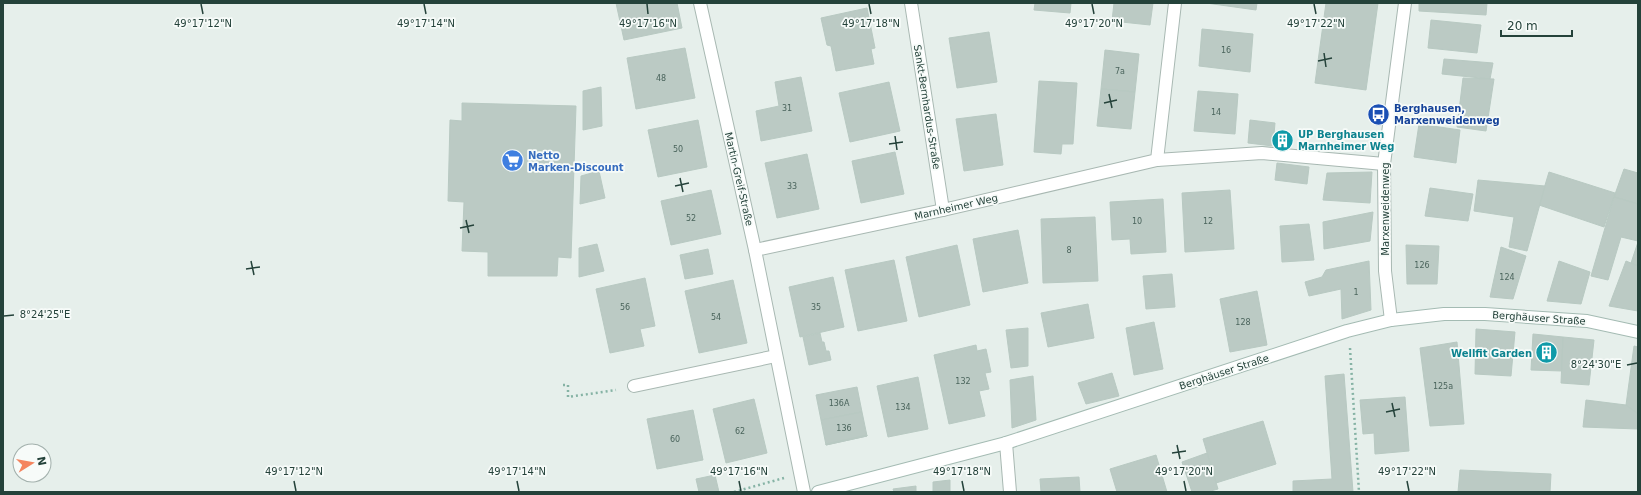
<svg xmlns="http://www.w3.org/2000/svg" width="1641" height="495" font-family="'DejaVu Sans',sans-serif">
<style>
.building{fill:#bbcac4;stroke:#b8c9c2}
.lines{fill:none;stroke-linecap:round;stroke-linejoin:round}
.street-casing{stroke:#a8b8b2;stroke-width:14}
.secondary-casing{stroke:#a4bbb3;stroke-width:14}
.path{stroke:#86b3a5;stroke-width:2.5;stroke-dasharray:2 3;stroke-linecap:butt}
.street{stroke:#fff;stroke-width:12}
.secondary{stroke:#fff;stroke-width:12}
.ticks{fill:none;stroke:#24423a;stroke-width:1.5}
.labels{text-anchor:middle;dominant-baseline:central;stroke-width:3.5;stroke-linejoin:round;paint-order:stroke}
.number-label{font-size:8px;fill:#4a645c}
.street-label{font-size:10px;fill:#24423a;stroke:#f7fbf9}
.transit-label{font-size:10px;font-weight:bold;fill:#164399;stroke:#f7fbf9;text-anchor:start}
.culture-label{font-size:10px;font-weight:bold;fill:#0d838f;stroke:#f7fbf9;text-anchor:start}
.shop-label{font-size:10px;font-weight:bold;fill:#366cbe;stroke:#f7fbf9;text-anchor:start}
.ticks-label{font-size:10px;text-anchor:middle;fill:#24423a;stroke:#f7fbf9;stroke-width:3.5;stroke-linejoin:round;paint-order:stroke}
</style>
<rect width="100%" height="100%" fill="#e6efeb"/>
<!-- building -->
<g class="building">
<path d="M616 3H677L682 28 624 40Z"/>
<path d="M1035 3H1071L1070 13 1034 10Z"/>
<path d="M1114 3H1153L1150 25 1112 21Z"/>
<path d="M1206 3H1257L1256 10Z"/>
<path d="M1326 3H1378L1366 90 1315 83Z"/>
<path d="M1419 3H1487L1486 15 1419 11Z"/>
<path d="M867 8 875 48 871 49 874 64 836 71 831 46 827 45 821 18Z"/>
<path d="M1431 20 1481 25 1477 53 1428 48Z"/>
<path d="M1202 29 1253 34 1250 72 1199 66Z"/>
<path d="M989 32 997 82 957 88 949 38Z"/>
<path d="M685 48 695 98 636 109 627 58Z"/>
<path d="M1105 50 1139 54 1135 92 1101 89Z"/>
<path d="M1444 59 1493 63 1490 79 1442 74Z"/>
<path d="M801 77 812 131 761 141 756 111 779 106 775 82Z"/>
<path d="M1463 78 1494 79 1486 131 1457 127Z"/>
<path d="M1039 81 1077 83 1073 144H1062L1061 154 1034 152Z"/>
<path d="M889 82 900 131 850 142 839 93Z"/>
<path d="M601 87 602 126 583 130V91Z"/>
<path d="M1101 89 1135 92 1131 129 1097 126Z"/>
<path d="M1198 91 1238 94 1235 134 1194 131Z"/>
<path d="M462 103 576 106 571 258 558 257 557 276H488V252L462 251 464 202 448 201 450 120 462 121Z"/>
<path d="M996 114 1003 165 964 171 956 119Z"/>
<path d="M698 120 707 167 658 177 648 130Z"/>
<path d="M1250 120 1275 123 1273 146 1248 143Z"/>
<path d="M1419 124 1460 130 1456 163 1414 157Z"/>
<path d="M1280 135 1287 136 1285 145 1279 144Z"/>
<path d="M895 152 904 194 861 203 852 161Z"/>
<path d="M807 154 819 209 777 218 765 163Z"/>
<path d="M1277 163 1309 167 1307 184 1275 180Z"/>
<path d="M1624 169 1638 173V204L1614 197Z"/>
<path d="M599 171 605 198 580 204 581 176Z"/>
<path d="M1372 172 1370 203 1323 200 1327 173Z"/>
<path d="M1549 172 1615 193 1604 227 1539 205Z"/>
<path d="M1478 180 1545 186 1527 251 1509 247 1514 217 1474 211Z"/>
<path d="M1430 188 1473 194 1468 221 1425 216Z"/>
<path d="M711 190 721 234 671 245 661 201Z"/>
<path d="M1230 190 1234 249 1185 252 1182 193Z"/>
<path d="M1614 197 1638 204V241L1621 237 1608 280 1591 276Z"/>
<path d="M1163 199 1166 252 1131 254 1130 239 1112 240 1110 202Z"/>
<path d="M1373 212 1370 241 1324 249 1323 222Z"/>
<path d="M1095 217 1098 281 1043 283 1041 219Z"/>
<path d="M1309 224 1314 260 1282 262 1280 226Z"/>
<path d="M1018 230 1028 283 983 292 973 239Z"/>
<path d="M1638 242V266L1631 263Z"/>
<path d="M597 244 604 271 579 277V248Z"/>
<path d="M957 245 970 305 919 317 906 257Z"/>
<path d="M1406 245 1439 246 1437 284H1407Z"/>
<path d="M1501 247 1526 256 1513 299 1490 297Z"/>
<path d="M708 249 713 274 685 279 680 255Z"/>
<path d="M894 260 907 321 858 331 845 270Z"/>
<path d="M1369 261 1371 310 1342 319 1341 289 1309 296 1305 282 1322 277 1326 270Z"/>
<path d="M1559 261 1590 272 1581 304 1547 301Z"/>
<path d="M1626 261 1638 266V311L1609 306Z"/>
<path d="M1172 274 1175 307 1146 309 1143 276Z"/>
<path d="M833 277 844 327 800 337 789 287Z"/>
<path d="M645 278 655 326 640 329 644 346 610 353 596 289Z"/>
<path d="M733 280 747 343 699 353 685 291Z"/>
<path d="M1257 291 1267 345 1230 352 1220 299Z"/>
<path d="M1088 304 1094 338 1048 347 1041 313Z"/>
<path d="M1154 322 1163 369 1134 375 1126 328Z"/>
<path d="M1028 328V366L1011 368 1006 330Z"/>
<path d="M1476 329 1515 332 1511 376 1475 374Z"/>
<path d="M820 333 822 342H824L826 351H829L831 360 809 365 803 337Z"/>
<path d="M1533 334 1563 337 1562 371 1531 370Z"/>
<path d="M1563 337 1594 340 1589 385 1561 383Z"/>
<path d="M1457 342 1464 424 1430 426 1420 348Z"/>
<path d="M976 345 977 351 986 349 991 372 985 373 989 389 979 391 985 416 949 424 934 355Z"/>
<path d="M1634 346 1638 347V414L1626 405Z"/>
<path d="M1112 373 1119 396 1086 404 1078 383Z"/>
<path d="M1344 374 1353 492H1293V481L1332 479 1325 376Z"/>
<path d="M1033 376 1036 420 1012 428 1010 380Z"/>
<path d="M918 377 928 429 888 437 877 386Z"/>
<path d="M857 387 862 412 821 420 816 395Z"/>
<path d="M1405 397 1409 451 1375 454 1374 433 1363 434 1360 400Z"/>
<path d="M754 399 767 453 726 463 713 409Z"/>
<path d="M1586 400 1626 405 1638 414V429L1583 427Z"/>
<path d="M693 410 703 460 657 469 647 419Z"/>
<path d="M862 412 867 436 826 445 821 420Z"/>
<path d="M1263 421 1276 464 1216 483 1203 439Z"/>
<path d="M867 435V436L826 445V444Z"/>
<path d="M1207 453 1218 489 1207 492H1192L1182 462Z"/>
<path d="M1156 455 1167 492H1117L1110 469Z"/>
<path d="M1460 470 1551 474 1550 492H1458Z"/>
<path d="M715 475 719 492H699L696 479Z"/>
<path d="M1079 477 1080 492H1041L1040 479Z"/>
<path d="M950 480V492H933V482Z"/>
<path d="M916 486V492H894L893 489Z"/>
</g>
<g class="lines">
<defs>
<g id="street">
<path d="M700 3 755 250 804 492"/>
<path d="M911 3 943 210"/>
<path d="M1157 160 1262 153 1384 164"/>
<path d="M755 250 943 210 1157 160 1175 3"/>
<path d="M1391 320 1385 271 1384 164 1405 3"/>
<path d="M634 386 776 356"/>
<path d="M1006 443 1010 492"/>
</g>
<path id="secondary" d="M818 492 1006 443 1347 331 1391 320 1444 314H1485L1587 321 1638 332"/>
</defs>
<!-- street casing -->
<use href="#street" class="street-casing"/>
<!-- secondary casing -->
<use href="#secondary" class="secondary-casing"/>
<!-- path -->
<g class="path">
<path d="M1350 348 1359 492"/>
<path d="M563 385H568V397L616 390"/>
<path d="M734 492 784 478"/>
</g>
<!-- street -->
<use href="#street" class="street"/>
<!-- secondary -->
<use href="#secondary" class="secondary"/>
</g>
<!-- ticks -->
<path class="ticks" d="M201 4 203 14M424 4 426 14M647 4 648 14M869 4 871 14M1092 4 1094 14M1314 4 1316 14M1324 53 1326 67M1318 61 1332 58M1109 94 1112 108M1104 103 1117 100M895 136 897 150M889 144 903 142M680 178 683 192M675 186 689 183M466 220 469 233M460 228 474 225M251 261 254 275M246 269 260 267M4 316 14 315M1627 365 1637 363M1392 403 1395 417M1386 412 1400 409M1177 445 1180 459M1172 453 1186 451M294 481 296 491M517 481 519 491M739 481 741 491M962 481 964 491M1184 481 1186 491M1407 481 1409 491"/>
<!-- icons -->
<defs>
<symbol id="bus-disc" viewBox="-11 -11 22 22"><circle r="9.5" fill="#1a4fb4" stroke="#f7fbf9"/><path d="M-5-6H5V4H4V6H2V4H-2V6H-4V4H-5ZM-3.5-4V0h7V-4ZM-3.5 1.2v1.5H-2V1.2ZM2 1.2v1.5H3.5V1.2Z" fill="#fff"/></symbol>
<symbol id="building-disc" viewBox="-11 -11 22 22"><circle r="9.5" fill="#0f9aa8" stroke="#f7fbf9"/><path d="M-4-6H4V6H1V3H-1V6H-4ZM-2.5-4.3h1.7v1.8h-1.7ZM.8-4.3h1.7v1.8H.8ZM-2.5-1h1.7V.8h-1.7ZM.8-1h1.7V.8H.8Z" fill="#fff"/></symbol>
<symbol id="supermarket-disc" viewBox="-11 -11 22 22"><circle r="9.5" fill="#3f7fe0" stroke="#f7fbf9"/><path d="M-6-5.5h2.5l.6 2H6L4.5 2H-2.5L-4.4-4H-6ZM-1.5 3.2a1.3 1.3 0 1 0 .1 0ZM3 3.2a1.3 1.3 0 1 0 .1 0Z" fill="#fff"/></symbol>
</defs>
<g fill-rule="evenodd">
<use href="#bus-disc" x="1366" y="102" width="25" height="25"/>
<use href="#building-disc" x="1270" y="128" width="25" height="25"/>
<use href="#supermarket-disc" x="500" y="148" width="25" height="25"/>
<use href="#building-disc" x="1534" y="340" width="25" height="25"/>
</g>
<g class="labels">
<!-- number labels -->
<g class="number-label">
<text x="1226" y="50">16</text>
<text x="1120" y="71">7a</text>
<text x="661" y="78">48</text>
<text x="787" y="108">31</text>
<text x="1216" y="112">14</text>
<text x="678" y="149">50</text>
<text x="792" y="186">33</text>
<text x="691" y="218">52</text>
<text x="1137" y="221">10</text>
<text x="1208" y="221">12</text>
<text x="1069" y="250">8</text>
<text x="1422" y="265">126</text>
<text x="1507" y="277">124</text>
<text x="1356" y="292">1</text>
<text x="625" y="307">56</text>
<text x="816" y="307">35</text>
<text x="716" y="317">54</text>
<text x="1243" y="322">128</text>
<text x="963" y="381">132</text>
<text x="1443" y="386">125a</text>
<text x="839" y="403">136A</text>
<text x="903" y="407">134</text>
<text x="844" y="428">136</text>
<text x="740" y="431">62</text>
<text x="675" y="439">60</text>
</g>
<!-- street labels -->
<g class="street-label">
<text transform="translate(927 107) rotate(81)">Sankt-Bernhardus-Straße</text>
<text transform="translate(739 179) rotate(77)">Martin-Greif-Straße</text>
<text transform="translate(956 207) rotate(-13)">Marnheimer Weg</text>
<text transform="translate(1385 209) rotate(-90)">Marxenweidenweg</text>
<text transform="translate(1539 318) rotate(4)">Berghäuser Straße</text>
<text transform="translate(1224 372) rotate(-18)">Berghäuser Straße</text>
</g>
<!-- transit labels -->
<g class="transit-label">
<text x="1394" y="108">Berghausen,<tspan x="1394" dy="12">Marxenweidenweg</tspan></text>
</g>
<!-- culture labels -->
<g class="culture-label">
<text x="1298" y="134">UP Berghausen<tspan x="1298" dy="12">Marnheimer Weg</tspan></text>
<text x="1532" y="353" text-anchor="end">Wellfit Garden</text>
</g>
<!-- shop labels -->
<g class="shop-label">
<text x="528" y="155">Netto<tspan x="528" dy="12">Marken-Discount</tspan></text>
</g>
</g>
<g class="ticks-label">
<text x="203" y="27">49°17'12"N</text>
<text x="426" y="27">49°17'14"N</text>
<text x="648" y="27">49°17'16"N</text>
<text x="871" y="27">49°17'18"N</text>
<text x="1094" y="27">49°17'20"N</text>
<text x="1316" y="27">49°17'22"N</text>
<text x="45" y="318">8°24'25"E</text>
<text x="1596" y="368">8°24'30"E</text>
<text x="294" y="475">49°17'12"N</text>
<text x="517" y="475">49°17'14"N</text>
<text x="739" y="475">49°17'16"N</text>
<text x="962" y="475">49°17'18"N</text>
<text x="1184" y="475">49°17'20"N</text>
<text x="1407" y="475">49°17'22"N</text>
</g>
<!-- border -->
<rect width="1641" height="495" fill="none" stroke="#24423a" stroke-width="8"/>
<!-- north arrow -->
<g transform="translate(32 463) rotate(79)"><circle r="19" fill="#f7fbf9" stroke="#a3b1ad"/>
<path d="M0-3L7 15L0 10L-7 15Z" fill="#f4845f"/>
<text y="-6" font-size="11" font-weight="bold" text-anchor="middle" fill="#24423a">N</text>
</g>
<!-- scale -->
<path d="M1501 30v6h71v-6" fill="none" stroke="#24423a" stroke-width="2"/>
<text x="1507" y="30" font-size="12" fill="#24423a" stroke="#f7fbf9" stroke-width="3" paint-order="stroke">20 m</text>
</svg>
